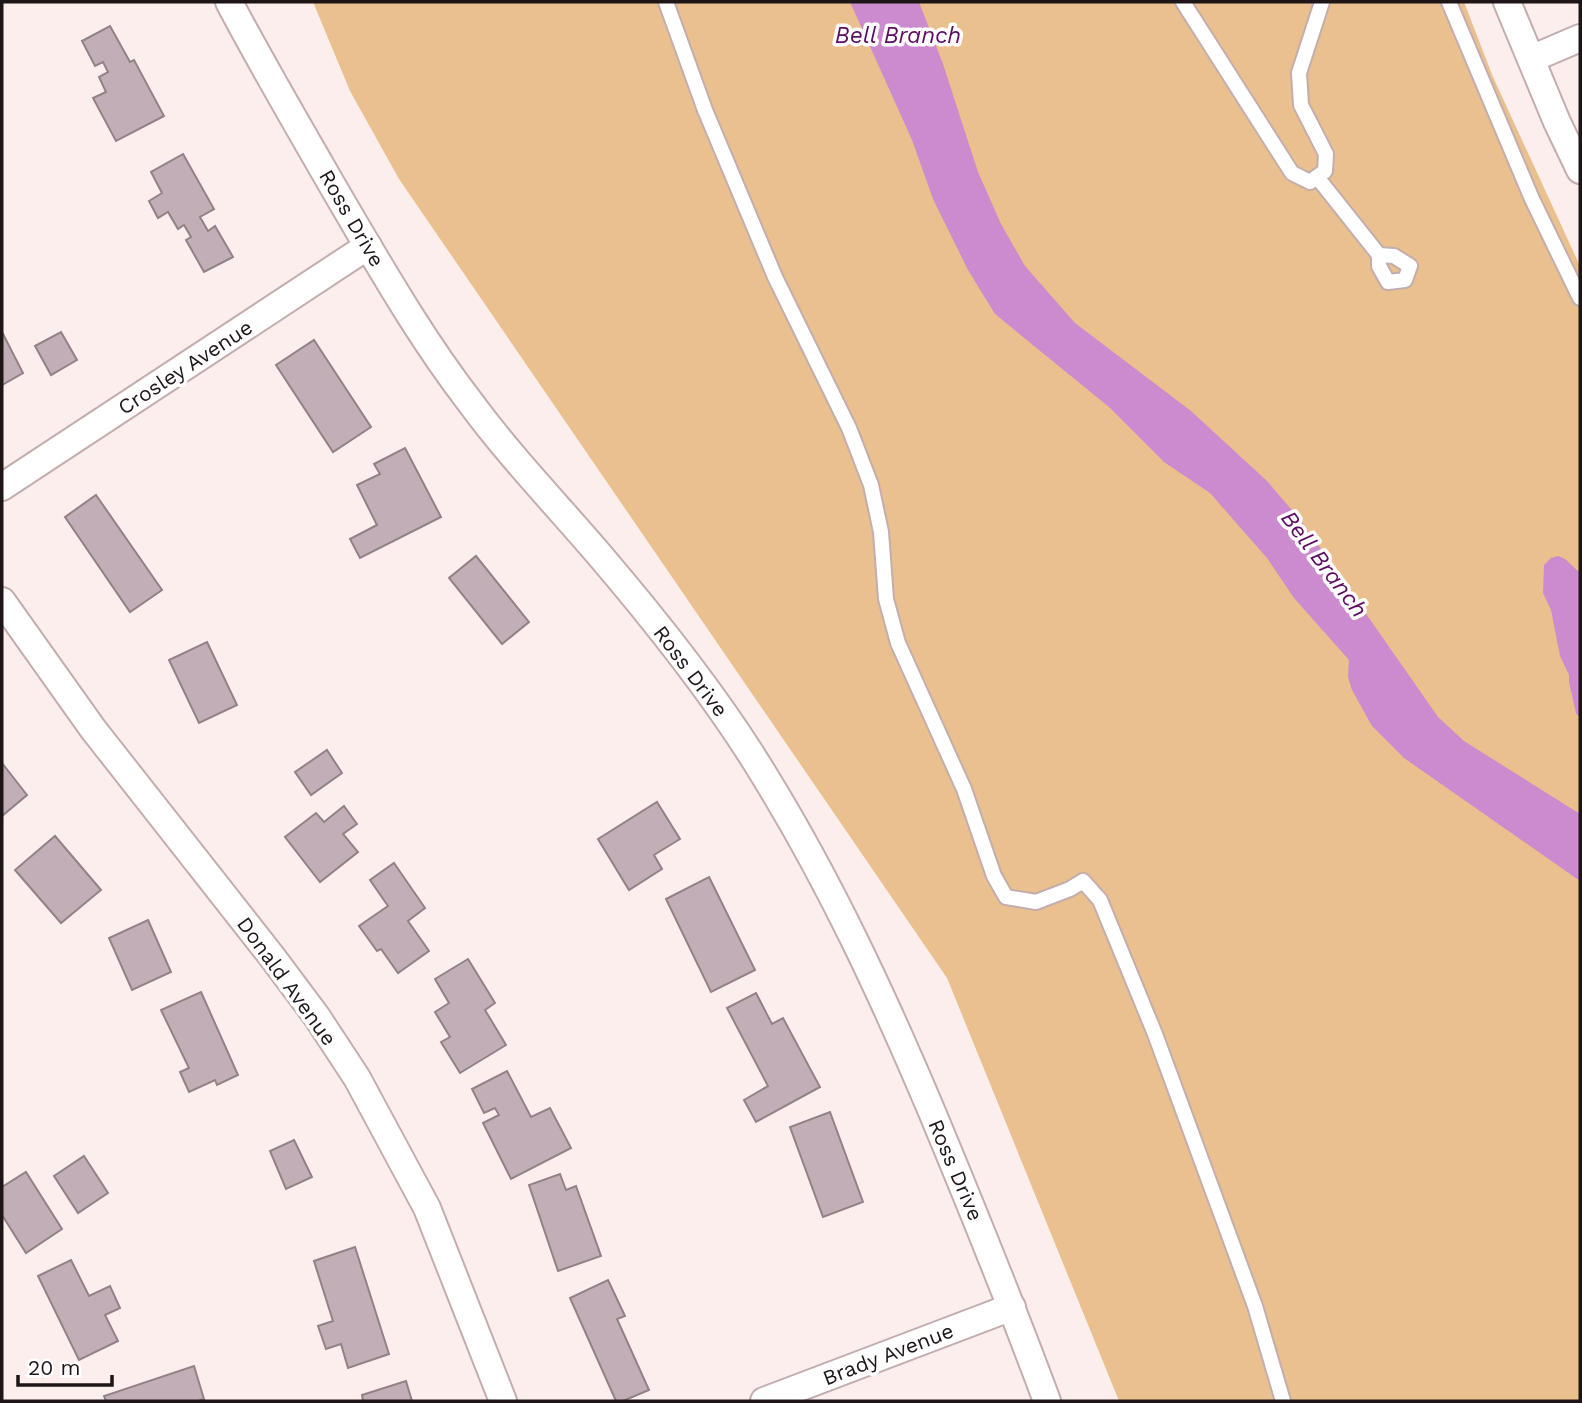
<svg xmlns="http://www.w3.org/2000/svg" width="1582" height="1403" font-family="'Work Sans',sans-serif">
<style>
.green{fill:#e9c08e}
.water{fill:#cc8acf}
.building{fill:#c2aeb6;stroke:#948188;stroke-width:2}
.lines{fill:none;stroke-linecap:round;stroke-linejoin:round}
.service-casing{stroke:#c4adad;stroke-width:18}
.minor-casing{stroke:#c4adad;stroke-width:30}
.service{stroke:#fff;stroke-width:14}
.minor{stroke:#fff;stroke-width:26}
.labels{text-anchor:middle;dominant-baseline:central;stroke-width:7;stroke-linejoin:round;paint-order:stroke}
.street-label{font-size:21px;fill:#1e1616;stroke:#fff}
.water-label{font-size:23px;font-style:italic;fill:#5e0b63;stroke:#fff}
</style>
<rect width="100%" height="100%" fill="#fdeeee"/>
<!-- green -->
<path class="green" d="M313 2H1464L1493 77 1580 266V1401H1119L947 978 399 179 350 91Z"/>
<!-- water -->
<g class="water">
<path d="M850 2H919L943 64 978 172 1001 224 1025 266 1075 323 1191 411 1267 481 1302 522 1438 717 1464 741 1580 814V881L1404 758 1372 726 1352 690 1348 677 1349 660 1294 598 1267 558 1210 493 1164 462 1109 407 995 314 968 270 933 199 912 140Z"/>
<path d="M1558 556 1565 559 1580 573V718L1576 713 1569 682V675L1560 656 1551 610 1543 593 1544 565 1551 558Z"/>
</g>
<!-- building -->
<g class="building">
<path d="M110 26 130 62 134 60 164 116 116 141 93 98 106 92 99 77 108 72 103 62 95 66 82 41Z"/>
<path d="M183 154 214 209 200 217 208 231 215 226 233 257 204 272 186 240 191 237 184 225 178 229 168 212 158 218 149 201 162 193 151 172Z"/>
<path d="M2 332 23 373 2 385Z"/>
<path d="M61 332 77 360 51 375 35 346Z"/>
<path d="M314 340 371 427 333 452 276 365Z"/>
<path d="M405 448 441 517 360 558 350 539 377 525 357 485 380 474 374 464Z"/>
<path d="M96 495 162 590 130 612 65 517Z"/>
<path d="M476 556 529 622 502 644 449 578Z"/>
<path d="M207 642 237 705 199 723 169 660Z"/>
<path d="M327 750 342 773 311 795 295 772Z"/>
<path d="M2 763 27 795 2 816Z"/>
<path d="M657 802 680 839 654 855 662 869 629 890 598 839Z"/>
<path d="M344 806 357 824 343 834 358 852 320 882 285 837 316 813 324 822Z"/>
<path d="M55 836 101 890 61 923 15 870Z"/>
<path d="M394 863 425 908 408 921 429 951 398 973 381 949 377 951 359 926 388 906 370 880Z"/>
<path d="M709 877 755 970 711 992 666 899Z"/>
<path d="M148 920 171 972 132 990 109 938Z"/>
<path d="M468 959 495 1003 485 1010 506 1045 460 1073 441 1042 450 1037 435 1012 449 1003 435 979Z"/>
<path d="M201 992 238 1075 217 1085 215 1080 189 1092 180 1072 189 1068 161 1010Z"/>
<path d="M756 993 772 1024 783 1018 820 1087 756 1122 744 1100 768 1086 727 1008Z"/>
<path d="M507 1071 531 1117 550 1108 571 1148 511 1179 483 1123 499 1115 495 1108 484 1113 472 1089Z"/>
<path d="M830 1112 863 1202 823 1217 790 1127Z"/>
<path d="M294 1140 312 1177 286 1189 270 1151Z"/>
<path d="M84 1156 108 1193 78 1213 54 1176Z"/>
<path d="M26 1172 62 1229 26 1253 2 1215V1187Z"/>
<path d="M560 1174 566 1190 576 1186 601 1256 558 1271 529 1185Z"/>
<path d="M355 1247 389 1354 348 1368 341 1344 326 1349 318 1326 333 1321 314 1261Z"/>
<path d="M71 1260 89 1296 110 1286 120 1308 105 1315 118 1341 79 1360 38 1276Z"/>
<path d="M608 1280 625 1316 617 1319 649 1390 623 1401H616L570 1298Z"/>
<path d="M194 1366 204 1399 198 1401H106L104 1396Z"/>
<path d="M406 1381 412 1401H363L362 1395Z"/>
</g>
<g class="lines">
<defs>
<g id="service">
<path d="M666 2 705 110 775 277 849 428 871 485 881 532 886 599 898 643 964 789 994 876 1006 897 1036 902 1070 889 1083 881 1100 900 1155 1034 1255 1306 1283 1401"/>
<path d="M1183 2 1292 173 1310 182 1325 171 1326 154 1301 105 1299 73 1322 2"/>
<path d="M1449 2 1532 199 1580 298"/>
<path d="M1317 177 1379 255V266L1388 282 1405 280 1410 266 1394 256 1379 255"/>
</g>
<g id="minor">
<path d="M229 2C266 72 306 140 346 209 385 275 423 341 470 402 509 455 554 502 597 552 656 621 717 697 764 775 830 882 883 996 932 1112 972 1208 1011 1304 1047 1401"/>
<path d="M1507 2 1557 122 1580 170"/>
<path d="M1531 59 1580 38"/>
<path d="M2 487 368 246"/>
<path d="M2 601 93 729 273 958 317 1017 357 1078 427 1208 503 1401"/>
<path d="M764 1401 1012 1307"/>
</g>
</defs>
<!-- service casing -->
<use href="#service" class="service-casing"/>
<!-- minor casing -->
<use href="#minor" class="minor-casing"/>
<!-- service -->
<use href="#service" class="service"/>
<!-- minor -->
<use href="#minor" class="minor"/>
</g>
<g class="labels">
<!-- street labels -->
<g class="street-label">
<text transform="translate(352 218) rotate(60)">Ross Drive</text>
<text transform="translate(185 367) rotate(-33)">Crosley Avenue</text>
<text transform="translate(691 671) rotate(53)">Ross Drive</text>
<text transform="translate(287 981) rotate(54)">Donald Avenue</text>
<text transform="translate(956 1170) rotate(67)">Ross Drive</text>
<text transform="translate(888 1354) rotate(-21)">Brady Avenue</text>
</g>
<!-- water labels -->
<g class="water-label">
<text x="898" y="35">Bell Branch</text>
<text transform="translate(1324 564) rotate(53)">Bell Branch</text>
</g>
</g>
<!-- border -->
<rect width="1582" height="1403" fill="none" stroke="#1e1616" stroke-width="7"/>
<!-- scale -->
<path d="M18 1375v10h94v-10" fill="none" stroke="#1e1616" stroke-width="3.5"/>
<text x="28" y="1375" font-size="21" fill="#1e1616" stroke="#ffffff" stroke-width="5" paint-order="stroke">20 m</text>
</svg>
